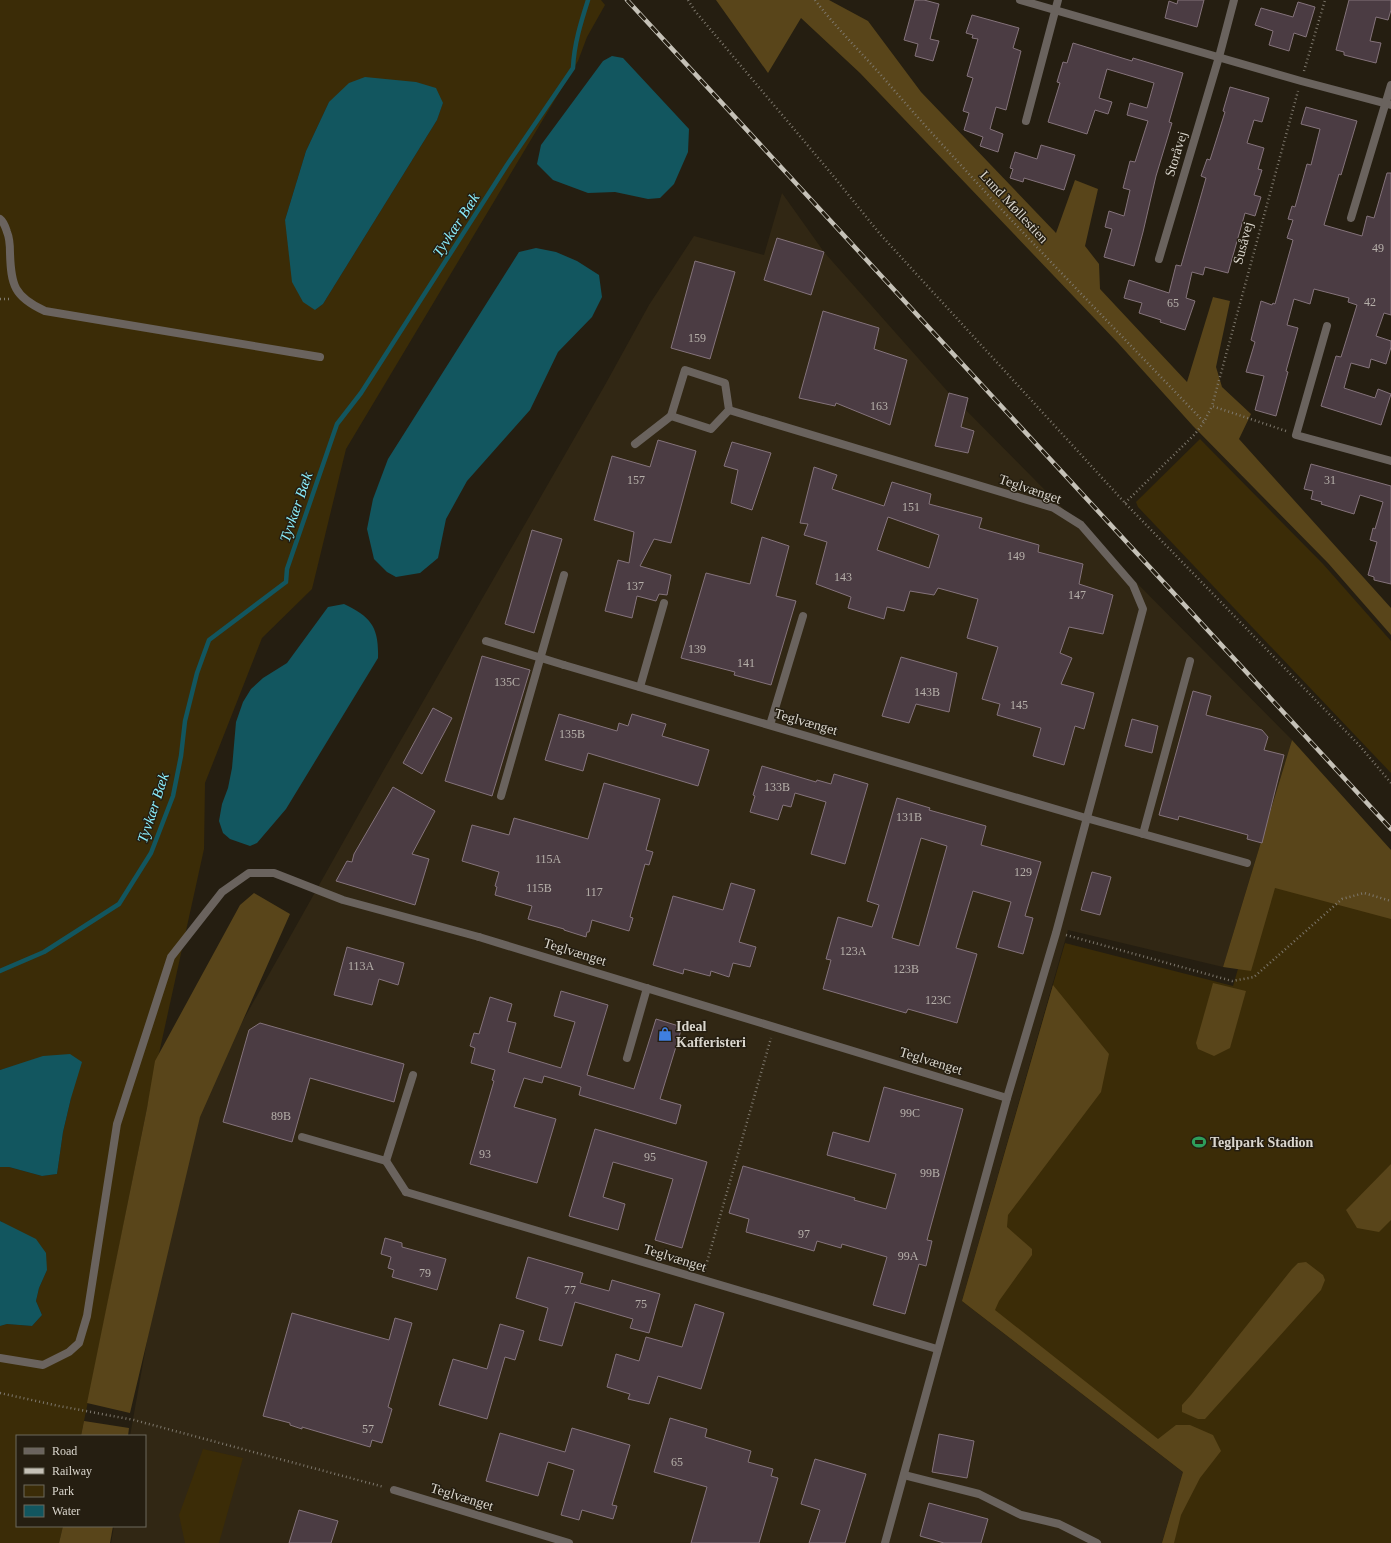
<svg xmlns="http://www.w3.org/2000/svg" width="1391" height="1543" font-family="Georgia,serif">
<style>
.built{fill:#312714}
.green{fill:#3b2c07;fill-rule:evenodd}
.forest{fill:#59451a}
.water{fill:#12565f}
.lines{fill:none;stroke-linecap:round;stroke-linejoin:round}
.stream{stroke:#12565f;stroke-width:4.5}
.building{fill:#4b3c43;stroke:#84737b;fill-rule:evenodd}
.path{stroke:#7e786d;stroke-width:2.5;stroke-dasharray:1 3;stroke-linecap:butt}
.service{stroke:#6a635e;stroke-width:8}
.minor{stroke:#6a635e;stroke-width:8}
.rail-casing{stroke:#c5c1b7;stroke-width:4.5}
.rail{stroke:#251e11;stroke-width:3;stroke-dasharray:9;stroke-linecap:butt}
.labels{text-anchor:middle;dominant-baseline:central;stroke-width:3;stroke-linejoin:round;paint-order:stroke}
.number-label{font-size:12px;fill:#b6b0aa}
.street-label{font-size:14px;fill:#dad6cd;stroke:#251e11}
.poi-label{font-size:14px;font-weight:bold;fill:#dad6cd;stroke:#251e11;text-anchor:start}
.water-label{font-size:15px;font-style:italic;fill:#8aedfc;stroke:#251e11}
</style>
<rect width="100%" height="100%" fill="#251e11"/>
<!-- built -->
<path class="built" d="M782 193 824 252 949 393 1292 740 1223 967 1068 930 962 1301 1183 1472 1162 1543H111L114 1526H145V1436H130L186 1122 382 773 605 385 649 305 694 236 764 255Z"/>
<!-- green -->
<g class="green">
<path d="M0 0H601L605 5 587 37 578 61 346 449 312 589 262 638 205 783 204 849 147 1108 81 1436H17V1526H63L59 1543H0V1326L7 1324 32 1326 42 1315 36 1301 39 1288 47 1270 1 1221H0V1167H9L42 1176 57 1174 63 1132 71 1098 20 1064 0 1070ZM329 102 443 103 437 120 323 304 315 310 285 220 306 151Z"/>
<path d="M1200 439 1323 564 1391 641V773L1138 507 1136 502Z"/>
<path d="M1264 879 1391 913V1543H1162L1183 1472 962 1301 1065 943 1233 986Z"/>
<path d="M203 1449 243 1458 219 1543H185L179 1515Z"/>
</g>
<!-- forest -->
<g class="forest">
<path d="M716 0H829L868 21 921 92 1056 233 1075 180 1098 189 1085 246 1099 264 1100 289 1187 382 1213 297 1230 301 1216 367 1222 387 1251 414 1239 439 1391 608V635L1328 563 1193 426 1118 343 860 73 801 18 768 73Z"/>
<path d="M1292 740 1391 850V919L1275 888 1251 971 1223 967Z"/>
<path d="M254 893 290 914 200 1117 130 1413 87 1403 147 1108 155 1061 240 905Z"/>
<path d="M1213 983 1246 991 1230 1048 1214 1056 1198 1049 1196 1043Z"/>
<path d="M1053 985 1109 1054 1101 1092 1008 1215 1007 1227 1032 1249V1255L999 1301 995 1310 1158 1439 1176 1425H1190L1213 1435 1221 1451 1200 1478 1181 1515 1174 1543H1162L1183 1472 962 1301Z"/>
<path d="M1391 1164V1220L1379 1232 1357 1228 1346 1210Z"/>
<path d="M1306 1262 1323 1275 1325 1280 1321 1290 1205 1419H1198L1182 1412V1405L1191 1395 1292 1269 1298 1263Z"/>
<path d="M84 1421 129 1428 128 1436H81Z"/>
<path d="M63 1526H113L110 1543H59Z"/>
</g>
<!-- water -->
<g class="water">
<path d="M612 56 623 58 689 129 688 152 674 184 660 198 648 199 615 192 588 193 553 180 537 164 541 145 603 61Z"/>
<path d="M365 77 416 82 436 88 443 103 437 120 323 304 315 310 303 302 292 282 285 220 306 151 329 102 349 83Z"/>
<path d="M536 248 556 252 577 261 599 275 602 297 592 317 558 352 530 410 467 481 446 519 438 558 420 573 396 577 387 572 374 559 367 529 373 499 388 459 519 252Z"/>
<path d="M344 604C371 617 379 627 378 658L286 809 257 843 250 846 230 839 223 833 219 821 222 804 228 788 232 768 236 722 243 702 251 689 263 678 287 663 328 607Z"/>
<path d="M70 1054 82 1062 71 1098 63 1132 57 1174 42 1176 9 1167H0V1070L43 1056Z"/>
<path d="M0 1221 36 1239 46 1253 47 1270 39 1288 36 1301 42 1315 32 1326 7 1324 0 1326Z"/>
</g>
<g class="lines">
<!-- stream -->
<path class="stream" d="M0 971 44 952 119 904 151 853 173 796 181 756 185 721 197 673 209 640 286 582 287 569 337 424 361 393 507 165 573 68C574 44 581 22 588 0"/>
</g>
<!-- building -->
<g class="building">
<path d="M915 0H924L939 4 930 39 939 41 933 61 915 56 918 44 904 40Z"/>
<path d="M1178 0H1204L1197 27 1165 18 1169 1 1177 4Z"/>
<path d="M1349 0H1391V10L1388 20 1376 17 1370 41 1381 43 1376 63 1344 55V52L1336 50Z"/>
<path d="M1298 2 1315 7 1306 37 1294 33 1289 51 1269 45 1273 31 1255 25 1261 8 1293 17Z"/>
<path d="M972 15 1019 28 1013 48 1021 51 1006 110 996 107 990 129 1003 134 998 152 980 146 983 137 964 130 969 113 963 111 973 78 967 76 978 39 972 38 973 35 966 33Z"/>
<path d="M1073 43 1132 61 1133 58 1183 73 1169 122 1172 123 1156 176 1143 232 1134 266 1104 257 1112 229 1105 227 1109 211 1124 216 1130 190 1123 188 1130 161 1135 162 1148 121 1127 115 1130 103 1147 108 1154 83 1107 69 1099 98 1112 102 1108 114 1095 110 1087 134 1048 122 1060 83 1057 82 1063 62 1067 63Z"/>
<path d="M1230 87 1269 98 1262 122 1254 120 1247 143 1264 148 1258 169 1262 170 1254 195 1261 197 1255 216 1245 213 1228 273 1205 267 1203 275 1192 272 1186 298 1195 301 1185 330 1160 322 1161 320 1139 313 1142 303 1124 298 1129 280 1169 293 1176 265 1181 266 1206 178 1201 176 1207 159 1210 160 1225 112 1223 111Z"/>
<path d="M1306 107 1357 121 1341 175 1339 174 1324 225 1362 236 1367 216 1374 218 1387 173H1391V315L1384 313 1376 336 1391 341V347L1386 364 1371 359 1369 368 1351 363 1344 388 1375 398 1378 389 1391 394 1381 425 1321 406 1336 356 1341 357 1357 305 1348 302 1349 298 1314 289 1310 304 1294 299 1287 325 1298 328 1286 371 1288 372 1276 416 1255 410 1264 376 1246 372 1255 342 1251 340 1261 301 1272 305 1273 303 1275 304 1293 240 1287 238 1293 220 1288 219 1292 206 1295 207 1307 164 1311 165 1320 129 1301 124Z"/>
<path d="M1041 145 1075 155 1064 190 1024 178 1023 182 1010 178 1013 169 1010 168 1015 152 1037 159Z"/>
<path d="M777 238 824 252 811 295 764 280Z"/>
<path d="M695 261 735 272 710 359 671 348Z"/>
<path d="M823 311 879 328 874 349 907 360 890 425 836 403 835 406 799 398Z"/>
<path d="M949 393 968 398 961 427 974 431 968 453 935 446Z"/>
<path d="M658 440 696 451 671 543 654 539 640 566 671 575 667 595 659 594 656 601 637 596 632 618 605 611 618 560 629 563 634 532 594 520 612 456 650 467Z"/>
<path d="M732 442 771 453 752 510 731 503 738 470 724 466Z"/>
<path d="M1311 464 1391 486V584L1374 580V577L1368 575 1377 542 1370 540 1373 528 1375 529 1383 502 1360 495 1354 514 1321 504 1322 502 1311 499 1313 491 1304 489Z"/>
<path d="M814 467 837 475 832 489 884 506 892 482 931 494 929 504 982 518 979 528 1039 545 1038 552 1083 564 1079 584 1113 595 1103 634 1069 627 1060 653 1072 658 1061 684 1094 693 1084 729 1075 726 1064 765 1033 756 1041 728 997 715 1000 704 982 699 998 647 967 638 978 599 938 588 934 595 910 591 904 611 887 607 884 619 848 608 851 597 816 584 827 542 804 535 808 524 800 523ZM888 517 939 535 929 568 877 550Z"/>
<path d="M532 530 562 539 534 633 505 624Z"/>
<path d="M762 537 789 546 776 596 796 601 771 685 734 675 735 672 681 658 706 573 750 584Z"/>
<path d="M482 656 530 670 492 796 445 781Z"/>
<path d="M901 657 957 673 949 712 916 704 909 723 882 716Z"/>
<path d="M1193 691 1211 696 1206 715 1262 730 1268 737 1264 750 1284 755 1262 843 1247 839 1248 835 1179 816 1178 820 1159 815Z"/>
<path d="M433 708 452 718 422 774 403 763Z"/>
<path d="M559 714 617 731 619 723 628 726 632 714 666 724 662 736 709 750 698 786 588 753 583 771 545 760Z"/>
<path d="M1132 719 1158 726 1152 753 1125 746Z"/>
<path d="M762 766 816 782 817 780 831 784 834 774 868 784 845 864 811 854 826 802 795 793 791 807 783 805 778 820 750 812 755 796 753 795Z"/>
<path d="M604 783 660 799 646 850 653 852 649 865 645 864 630 917 633 918 629 931 592 920 589 932H587L586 937 564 930V929L528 919 532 906 495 895 497 887 495 886 499 872 462 861 472 825 509 835 514 818 588 839Z"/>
<path d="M393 787 435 811 412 854 429 859 415 905 336 881 347 861 352 862 354 854Z"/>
<path d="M897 798 930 808 929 810 986 826 981 845 1041 862 1025 916 1033 918 1023 954 998 947 1011 902 973 891 956 948 977 954 957 1023 908 1009 906 1013 823 989 831 960 826 959 838 917 872 927 879 905 867 901ZM921 838 947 846 919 946 892 938Z"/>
<path d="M1092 872 1111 877 1100 915 1081 910Z"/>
<path d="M731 883 755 890 739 942 756 947 750 967 733 963 729 977 711 971 710 976 684 969 683 974 653 965 673 896 723 910Z"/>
<path d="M347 947 404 963 398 985 379 979 372 1005 334 995Z"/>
<path d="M561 991 608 1005 587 1075 634 1089 656 1019 682 1027 660 1099 681 1105 676 1124 579 1095 581 1087 544 1076 542 1083 524 1078 514 1107 556 1119 537 1183 470 1164 494 1081 492 1080 495 1070 471 1063 475 1048 470 1046 474 1033 479 1034 490 997 512 1004 507 1021 516 1023 508 1052 561 1068 575 1022 554 1016Z"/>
<path d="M260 1023 404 1064 394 1102 310 1078 292 1142 223 1122 249 1030Z"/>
<path d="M884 1087 963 1109 927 1240 932 1241 926 1266 919 1264 905 1314 873 1305 887 1257 842 1244 841 1248 817 1241 814 1251 746 1232 749 1219 729 1213 743 1166 855 1198 854 1200 886 1209 896 1174 827 1155 833 1132 869 1142Z"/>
<path d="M595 1129 707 1162 682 1248 655 1240 673 1179 613 1162 603 1197 625 1204 618 1230 569 1216Z"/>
<path d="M385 1238 402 1243V1247L446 1259 437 1290 392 1277 394 1270 388 1268 391 1257 381 1254Z"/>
<path d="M528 1257 583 1273 580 1283 609 1291 612 1280 660 1294 649 1333 630 1328 633 1319 575 1302 562 1346 539 1340 548 1308 516 1298Z"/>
<path d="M695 1304 724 1313 701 1389 658 1376 649 1404 628 1399 630 1394 607 1387 616 1354 639 1361 646 1337 682 1347Z"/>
<path d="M292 1313 389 1340 395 1318 412 1323 388 1407 392 1409 382 1443 372 1440 370 1447 302 1427V1429L290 1425V1423L263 1416Z"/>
<path d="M500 1324 524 1331 515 1360 505 1357 487 1419 439 1405 453 1359 487 1369Z"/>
<path d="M670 1418 707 1429 705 1437 751 1451 748 1462 773 1469 771 1476 778 1478 759 1543H691L707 1487 654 1472Z"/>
<path d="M572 1428 630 1445 612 1505 617 1506 613 1519 582 1510 579 1520 561 1515 574 1470 548 1462 538 1496 486 1481 500 1433 565 1452Z"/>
<path d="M939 1434 974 1441 967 1478 932 1472Z"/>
<path d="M815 1459 866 1474 845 1543H809L820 1510 801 1504Z"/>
<path d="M929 1503 988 1519 981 1543H944L920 1536Z"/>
<path d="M299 1510 338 1521 331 1543H289Z"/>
</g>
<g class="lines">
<!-- path -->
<g class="path">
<path d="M688 0 695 11 830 172 880 234 1125 503 1359 745 1391 783"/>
<path d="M815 0C837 29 863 54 887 82 988 199 1097 310 1204 422"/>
<path d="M1304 71 1325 0"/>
<path d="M0 299H9"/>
<path d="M1286 431 1212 406 1298 91"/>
<path d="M1125 503 1195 434 1204 422 1212 406"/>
<path d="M1066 935 1232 981 1254 977 1342 899 1364 893 1391 901"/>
<path d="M705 1269 771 1038"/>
<path d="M0 1393 59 1406 134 1420 384 1487"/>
</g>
<!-- service -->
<g class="service">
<path d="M0 219C4 222 5 226 7 232 10 239 10 246 10 253 11 285 14 297 45 311L320 357"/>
<path d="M685 370 725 383 729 410 711 429 671 416Z"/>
<path d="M635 444 671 416"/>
<path d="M486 641 564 665"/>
<path d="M640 687 664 603"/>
<path d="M770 725 803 616"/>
<path d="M501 796 564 575"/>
<path d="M1086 818 1247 863"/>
<path d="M1143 834 1190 661"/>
<path d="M627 1058 647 988"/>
<path d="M302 1137 386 1161 413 1075"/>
<path d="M386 1161 406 1192"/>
<path d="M0 1358 43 1365 69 1352 79 1343 87 1316 117 1124 171 957 222 892 249 873H274L343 900 479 937"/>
<path d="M904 1475 979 1494 1021 1515 1059 1524 1097 1543"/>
</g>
<!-- minor -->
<g class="minor">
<path d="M1020 0 1301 81 1391 105"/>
<path d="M1026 121 1058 0"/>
<path d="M1351 218 1391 85"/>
<path d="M1159 259 1219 57 1234 0"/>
<path d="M1327 326 1296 435 1391 461"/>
<path d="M729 410 1054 508 1081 525 1133 585 1143 609 1056 933 1007 1098 885 1543"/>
<path d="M564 665 1086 818"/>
<path d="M479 937 1007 1098"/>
<path d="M406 1192 937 1349"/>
<path d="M394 1490 569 1543"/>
</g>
<defs>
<path id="rail" d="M627 0 1391 829"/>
</defs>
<!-- rail casing -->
<use href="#rail" class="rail-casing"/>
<!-- rail -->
<use href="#rail" class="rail"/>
</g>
<!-- icons -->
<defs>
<symbol id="shop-bare" viewBox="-9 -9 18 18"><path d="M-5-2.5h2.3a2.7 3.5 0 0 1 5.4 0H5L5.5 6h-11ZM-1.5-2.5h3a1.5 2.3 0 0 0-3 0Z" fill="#3f7fe0" stroke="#251e11" stroke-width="2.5" paint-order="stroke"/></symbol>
<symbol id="stadium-bare" viewBox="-9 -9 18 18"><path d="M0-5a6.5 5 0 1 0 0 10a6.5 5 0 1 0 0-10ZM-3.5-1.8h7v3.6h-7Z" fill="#2e9e5b" stroke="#251e11" stroke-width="2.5" paint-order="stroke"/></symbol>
</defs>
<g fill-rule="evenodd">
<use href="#shop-bare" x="655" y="1024" width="20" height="20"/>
<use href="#stadium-bare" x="1189" y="1132" width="20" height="20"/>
</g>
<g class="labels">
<!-- number labels -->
<g class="number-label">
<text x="1378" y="248">49</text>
<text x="1370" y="302">42</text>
<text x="1173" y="303">65</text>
<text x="697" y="338">159</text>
<text x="879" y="406">163</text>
<text x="636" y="480">157</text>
<text x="1330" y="480">31</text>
<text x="911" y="507">151</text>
<text x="1016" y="556">149</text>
<text x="843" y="577">143</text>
<text x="635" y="586">137</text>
<text x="1077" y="595">147</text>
<text x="697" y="649">139</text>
<text x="746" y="663">141</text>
<text x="507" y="682">135C</text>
<text x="927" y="692">143B</text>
<text x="1019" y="705">145</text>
<text x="572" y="734">135B</text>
<text x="777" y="787">133B</text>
<text x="909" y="817">131B</text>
<text x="548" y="859">115A</text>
<text x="1023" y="872">129</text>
<text x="539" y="888">115B</text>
<text x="594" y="892">117</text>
<text x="853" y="951">123A</text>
<text x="361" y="966">113A</text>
<text x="906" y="969">123B</text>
<text x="938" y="1000">123C</text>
<text x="910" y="1113">99C</text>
<text x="281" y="1116">89B</text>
<text x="485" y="1154">93</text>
<text x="650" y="1157">95</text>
<text x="930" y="1173">99B</text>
<text x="804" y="1234">97</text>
<text x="908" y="1256">99A</text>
<text x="425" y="1273">79</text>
<text x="570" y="1290">77</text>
<text x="641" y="1304">75</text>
<text x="368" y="1429">57</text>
<text x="677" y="1462">65</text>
</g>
<!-- street labels -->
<g class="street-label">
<text transform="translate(1176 154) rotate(-73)">Storåvej</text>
<text transform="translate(1014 207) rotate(47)">Lund Møllestien</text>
<text transform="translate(1243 243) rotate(-75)">Susåvej</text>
<text transform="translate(1030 489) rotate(19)">Teglvænget</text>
<text transform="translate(806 722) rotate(16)">Teglvænget</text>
<text transform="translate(575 952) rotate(17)">Teglvænget</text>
<text transform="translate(931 1061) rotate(17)">Teglvænget</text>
<text transform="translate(675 1258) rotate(17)">Teglvænget</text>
<text transform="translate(462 1497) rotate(17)">Teglvænget</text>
</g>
<!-- poi labels -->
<g class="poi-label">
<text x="676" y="1026">Ideal<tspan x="676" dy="16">Kafferisteri</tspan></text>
<text x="1210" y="1142">Teglpark Stadion</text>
</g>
<!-- water labels -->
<g class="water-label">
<text transform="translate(456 225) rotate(-57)">Tyvkær Bæk</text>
<text transform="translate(296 507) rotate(-71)">Tyvkær Bæk</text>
<text transform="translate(153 808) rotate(-72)">Tyvkær Bæk</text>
</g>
</g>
<!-- legend -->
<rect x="16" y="1435" width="130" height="92" fill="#251e11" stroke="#6d685c"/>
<rect x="24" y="1448" width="20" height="6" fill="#6a635e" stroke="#6d685c"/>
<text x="52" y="1455" font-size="12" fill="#dad6cd">Road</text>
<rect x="24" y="1468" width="20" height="6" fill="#c5c1b7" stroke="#6d685c"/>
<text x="52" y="1475" font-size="12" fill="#dad6cd">Railway</text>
<rect x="24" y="1485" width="20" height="12" fill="#3b2c07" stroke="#6d685c"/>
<text x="52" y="1495" font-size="12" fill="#dad6cd">Park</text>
<rect x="24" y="1505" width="20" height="12" fill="#12565f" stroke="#6d685c"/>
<text x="52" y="1515" font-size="12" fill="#dad6cd">Water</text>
</svg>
